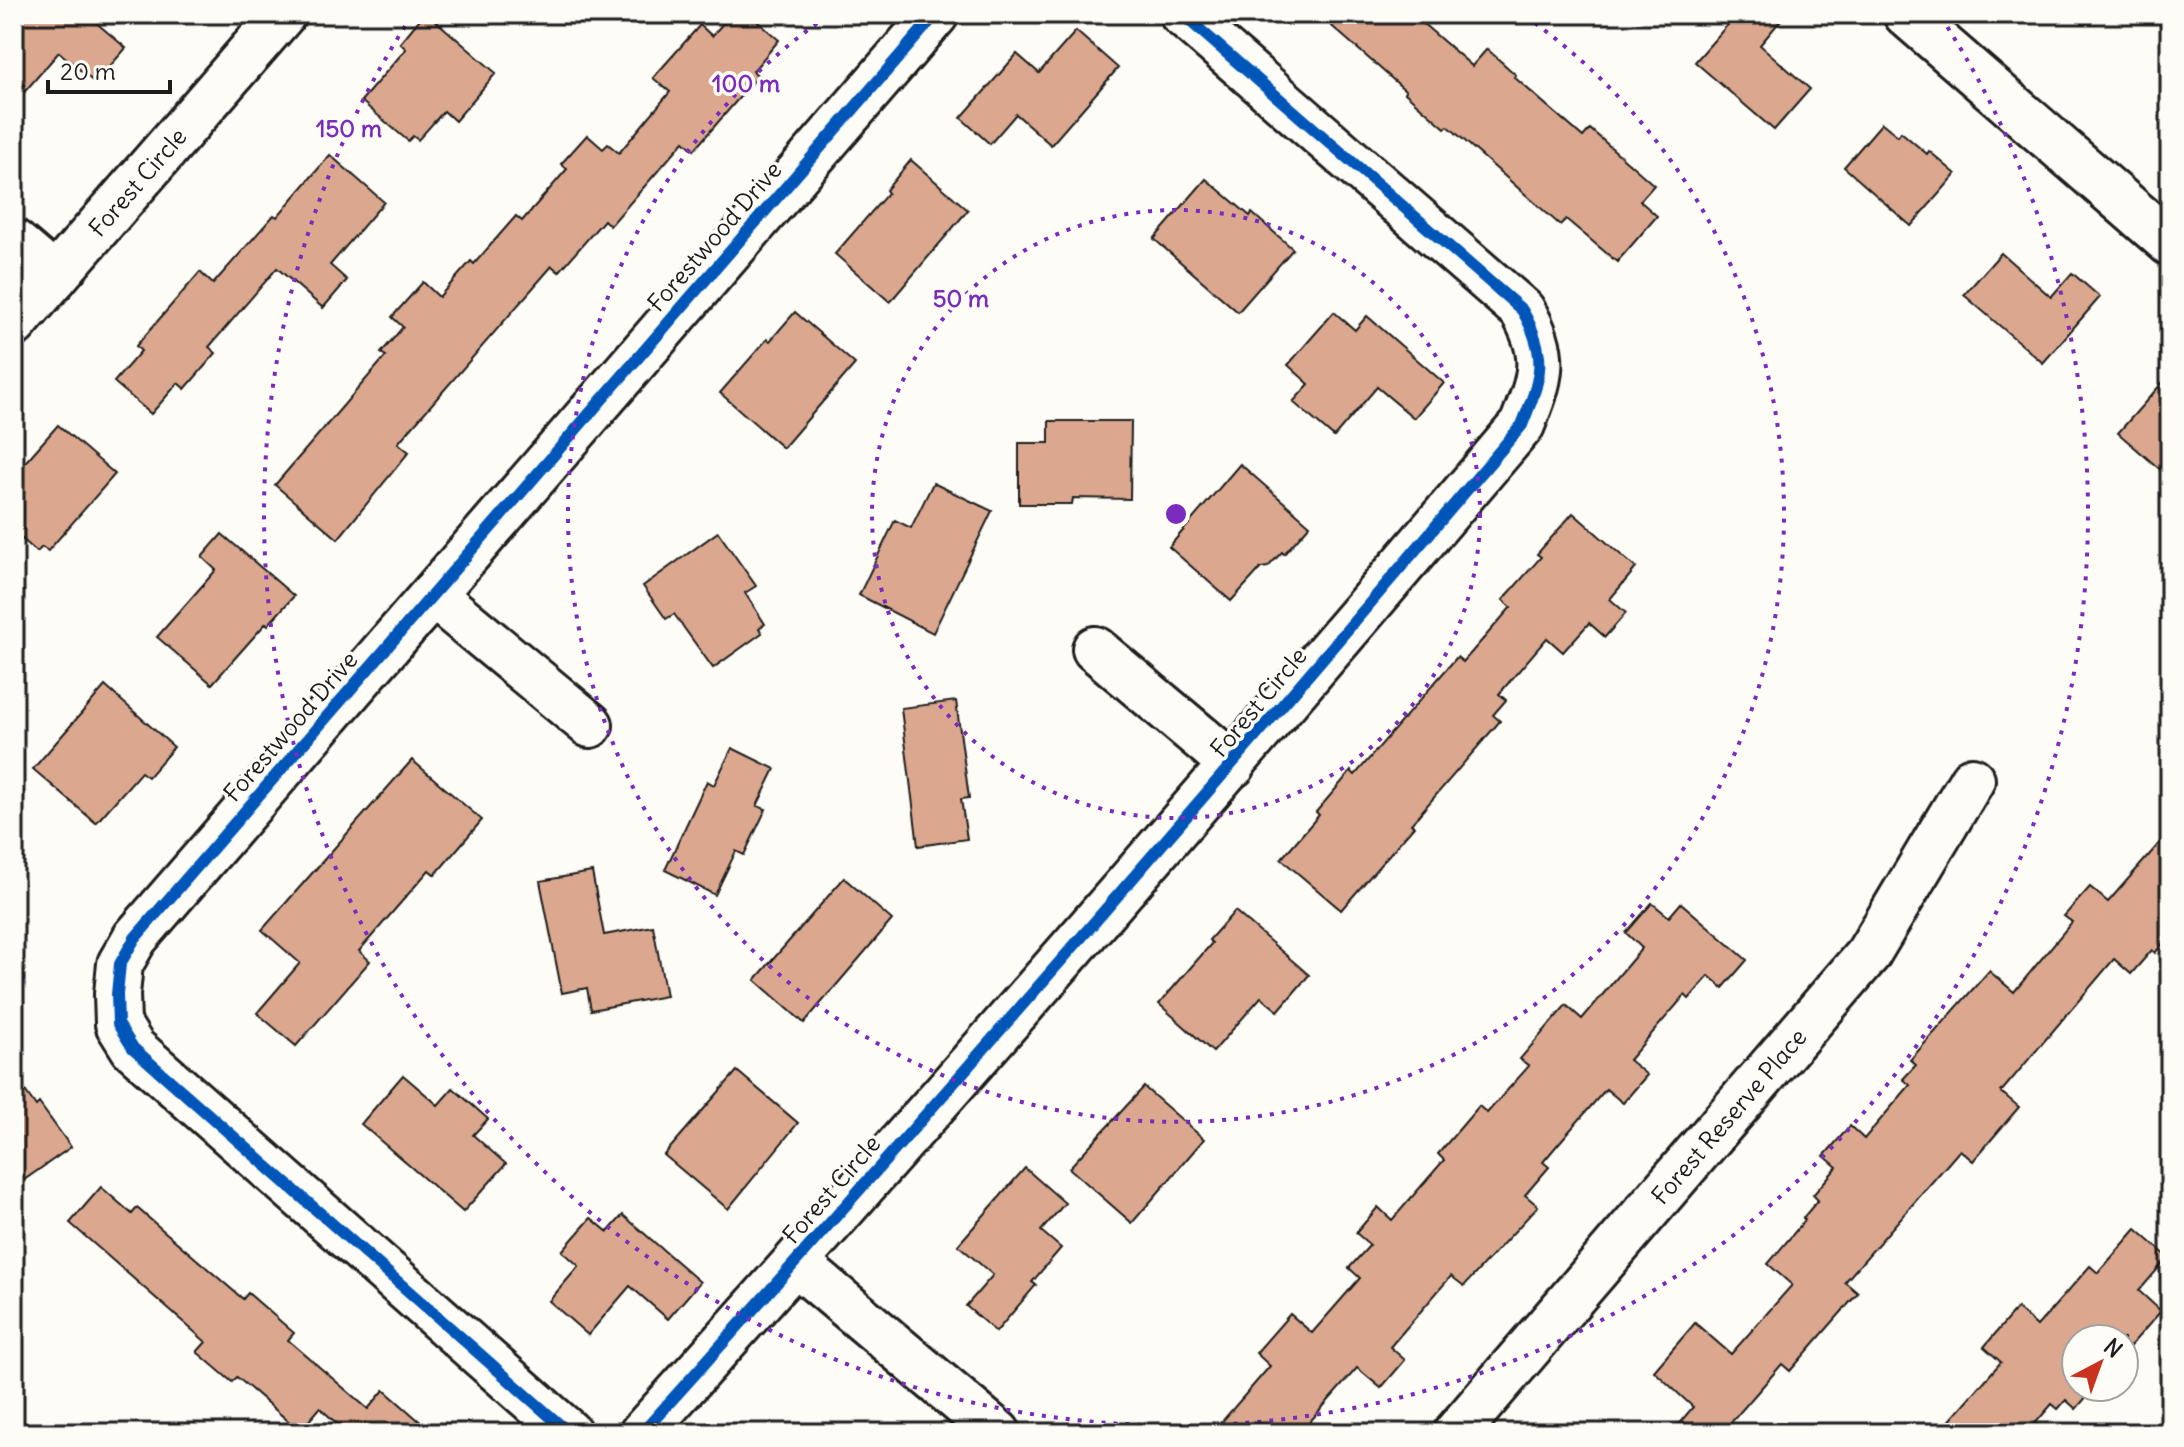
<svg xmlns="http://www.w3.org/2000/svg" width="2184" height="1447" font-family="Delius,sans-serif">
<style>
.building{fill:#dba88f;stroke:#1c1c1c;stroke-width:2}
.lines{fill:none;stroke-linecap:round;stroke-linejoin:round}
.minor-casing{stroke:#1c1c1c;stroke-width:50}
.minor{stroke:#fdfcf7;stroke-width:44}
.cycleway-casing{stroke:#fdfcf7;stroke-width:17}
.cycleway{stroke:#0057b8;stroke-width:12}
.ring{fill:none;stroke:#7b2cbf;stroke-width:4;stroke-dasharray:4 8}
.labels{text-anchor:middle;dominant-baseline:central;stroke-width:7;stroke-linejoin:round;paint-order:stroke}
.street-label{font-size:24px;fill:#1c1c1c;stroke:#fdfcf7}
.centre{fill:#7b2cbf;stroke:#fdfcf7;stroke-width:4}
.ring-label{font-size:24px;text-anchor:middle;font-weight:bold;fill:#7b2cbf;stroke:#fdfcf7;stroke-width:7;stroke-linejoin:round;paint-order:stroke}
</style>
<rect width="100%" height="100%" fill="#fdfcf7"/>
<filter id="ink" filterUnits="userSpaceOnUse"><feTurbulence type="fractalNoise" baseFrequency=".0125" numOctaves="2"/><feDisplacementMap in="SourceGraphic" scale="16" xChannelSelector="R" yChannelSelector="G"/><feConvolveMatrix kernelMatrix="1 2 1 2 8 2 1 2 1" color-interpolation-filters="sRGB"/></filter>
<g filter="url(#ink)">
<!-- building -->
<g class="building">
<path d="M14 14H86L126 48 95 83 59 52 14 104Z"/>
<path d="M424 14H428L496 73 455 121 444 111 418 140 413 136 408 141 361 101 406 49 400 43Z"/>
<path d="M731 14H749L779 40 753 71 758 76 694 150 684 141 610 226 604 220 559 272 552 266 398 443 409 452 338 539 275 485 386 356 381 353 403 327 392 317 423 282 439 297 471 261 474 264 516 216 522 221 567 169 561 164 587 135 603 149 608 144 619 153 670 92 653 78 700 25 712 36Z"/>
<path d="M1318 14H1412L1472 66 1487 49 1516 75 1514 77 1583 137 1590 129 1654 185 1640 201 1657 216 1617 262 1566 219 1560 225 1448 126 1445 128 1405 93 1406 91Z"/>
<path d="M1737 14H1786L1760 45 1810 89 1774 130 1695 62Z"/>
<path d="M1076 31 1118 68 1051 145 1016 114 990 144 961 118 1017 54 1039 73Z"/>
<path d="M1882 123 1898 136 1901 132 1927 154 1929 151 1956 174 1911 226 1844 167Z"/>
<path d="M330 155 384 202 330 265 347 280 323 308 277 268 209 347 216 353 185 389 178 383 151 414 114 382 141 351 136 346 200 272 213 284 274 215 277 217Z"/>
<path d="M911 160 968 210 890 302 835 254 888 193 886 190Z"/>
<path d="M1206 179 1250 216 1252 213 1293 249 1238 312 1154 239Z"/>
<path d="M2001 253 2051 297 2072 273 2100 297 2043 363 1964 295Z"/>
<path d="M795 312 855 364 783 448 720 393 767 339 770 341Z"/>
<path d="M1334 312 1355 330 1367 316 1444 383 1414 418 1377 387 1334 437 1293 402 1309 384 1288 365Z"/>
<path d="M2170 374V478L2118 433Z"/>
<path d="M1049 421H1131L1130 499 1073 498 1072 504H1019V443H1049Z"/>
<path d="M58 425 115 474 48 551 42 547 37 552 14 532V475Z"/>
<path d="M1240 464 1310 525 1284 554 1282 552 1268 567 1261 568 1231 601 1169 547Z"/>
<path d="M933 483 992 511 933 633 859 595 895 520 911 528Z"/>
<path d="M1573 513 1636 568 1610 599 1626 613 1605 637 1589 623 1563 652 1547 638 1499 694 1506 700 1493 715 1500 721 1411 824 1414 826 1341 910 1281 859 1319 815 1316 812 1351 771 1355 775 1457 657 1463 662 1511 607 1503 600 1541 557 1537 554Z"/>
<path d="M718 532 756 586 745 593 765 624 759 628 762 633 713 668 674 614 666 619 643 586Z"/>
<path d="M222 534 294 596 268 625 266 623 212 684 157 637 216 570 202 557Z"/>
<path d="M105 686 174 747 148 777 141 772 96 823 33 769Z"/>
<path d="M956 701 969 798 961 799 967 839 918 846 901 708Z"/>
<path d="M732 748 775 769 757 806 766 809 744 855 736 851 715 895 665 870 707 781 714 785Z"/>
<path d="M412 760 482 820 435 875 429 870 359 951 370 961 296 1046 257 1013 300 963 262 930Z"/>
<path d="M2170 831V935L2155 953 2152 950 2131 974 2114 959 2001 1092 2019 1107 1973 1161 1960 1150 1845 1282 1858 1293 1790 1371 1782 1364 1722 1433H1671L1693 1407 1654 1371 1695 1323 1731 1354 1792 1285 1768 1264 1805 1220 1803 1218 1818 1200 1813 1195 1837 1167 1824 1156 1850 1126 1864 1139 1910 1085 1903 1079 1916 1065 1910 1060 1989 971 2014 992 2072 922 2064 916 2090 887 2108 902Z"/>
<path d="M592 872 604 935 653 926 666 996 591 1010 587 988 562 993 540 881Z"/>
<path d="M844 878 892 920 804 1023 755 980Z"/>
<path d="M1652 903 1669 917 1681 903 1747 960 1723 988 1709 976 1689 999 1685 995 1629 1060 1647 1075 1623 1103 1606 1089 1559 1143 1543 1162 1549 1167 1525 1195 1538 1206 1464 1286 1451 1276 1390 1347 1405 1360 1381 1388 1357 1368 1300 1433H1212L1270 1366 1256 1353 1290 1314 1312 1333 1360 1278 1349 1268 1370 1245 1356 1233 1378 1207 1392 1220 1444 1160 1438 1154 1479 1106 1487 1113 1529 1066 1520 1059 1566 1005 1582 1019 1642 948 1626 933Z"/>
<path d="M1235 911 1309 975 1278 1011 1261 997 1213 1052 1159 1004 1212 943 1209 940Z"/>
<path d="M737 1071 798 1123 728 1209 664 1155Z"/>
<path d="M14 1075 36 1106 39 1103 71 1147 14 1187Z"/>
<path d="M403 1075 438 1105 453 1088 488 1119 473 1135 506 1164 463 1212 361 1124Z"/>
<path d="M1144 1087 1204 1139 1132 1223 1069 1168Z"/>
<path d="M1025 1168 1065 1203 1041 1231 1061 1248 1032 1282 1036 1285 996 1332 966 1306 993 1275 958 1245Z"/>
<path d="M101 1187 132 1214 137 1208 243 1299 248 1293 294 1333 288 1340 368 1409 384 1390 433 1433H347L320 1408 300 1431 237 1377 232 1382 197 1352 206 1342 70 1223Z"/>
<path d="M623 1215 700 1282 668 1319 630 1286 588 1335 549 1301 579 1266 562 1251 591 1218 608 1232Z"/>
<path d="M2136 1229 2168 1257 2139 1291 2161 1311 2124 1353V1339H2076V1387H2095L2076 1409 2066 1400 2058 1409 2052 1404 2027 1433H1939L2001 1362 1984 1347 2017 1308 2037 1326 2090 1266 2098 1273Z"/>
</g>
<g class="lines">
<defs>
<g id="minor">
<path d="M1906 14 2170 243"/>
<path d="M14 242 55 277"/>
<path id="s1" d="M14 324 283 14"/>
<path d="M433 595 590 725"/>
<path d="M1095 649 1233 765"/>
<path d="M796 1263 998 1433"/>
<path d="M569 1433 133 1048 118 1024 117 994 120 964 135 938 936 14"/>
<path d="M642 1433C941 1102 1233 765 1522 425 1541 378 1549 356 1522 310L1182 14"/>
<path id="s2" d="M1456 1433 1868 954 1972 780"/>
</g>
</defs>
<!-- minor casing -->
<use href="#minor" class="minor-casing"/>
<!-- minor -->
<use href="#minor" class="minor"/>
<defs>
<g id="cycleway">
<path d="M569 1433 133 1048 118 1024 117 994 120 964 135 938 936 14"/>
<path d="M642 1433C941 1102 1233 765 1522 425 1541 378 1549 356 1522 310L1182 14"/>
</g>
</defs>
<!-- cycleway casing -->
<use href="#cycleway" class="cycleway-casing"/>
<!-- cycleway -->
<use href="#cycleway" class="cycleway"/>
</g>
</g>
<!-- distance rings -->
<g class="ring">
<circle cx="1176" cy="514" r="304"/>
<path d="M1525 16A608 608 0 1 1 827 16"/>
<path d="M1941 17A912 912 0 1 1 411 17"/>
</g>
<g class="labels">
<!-- street labels -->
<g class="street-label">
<text stroke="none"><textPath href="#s1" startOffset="188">Forest Circle</textPath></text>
<text transform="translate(714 236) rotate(-49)">Forestwood Drive</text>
<text transform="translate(1258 702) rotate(-50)">Forest Circle</text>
<text transform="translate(290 726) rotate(-49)">Forestwood Drive</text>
<text stroke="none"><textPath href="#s2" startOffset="418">Forest Reserve Place</textPath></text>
<text transform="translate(831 1189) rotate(-49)">Forest Circle</text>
</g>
</g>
<circle cx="1176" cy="514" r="12" class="centre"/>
<g class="ring-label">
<text x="746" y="92">100 m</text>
<text x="349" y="137">150 m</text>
<text x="961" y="307">50 m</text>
</g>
<!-- margin -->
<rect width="2184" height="1447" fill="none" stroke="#fdfcf7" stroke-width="48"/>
<rect x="24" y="24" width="2136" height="1399" fill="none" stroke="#1c1c1c" stroke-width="3" filter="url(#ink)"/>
<!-- north arrow -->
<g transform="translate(2100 1363) rotate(41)"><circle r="38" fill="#fdfcf7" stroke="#a3a29f" stroke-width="2"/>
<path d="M0-6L14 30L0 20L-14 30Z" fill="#c8321e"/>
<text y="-12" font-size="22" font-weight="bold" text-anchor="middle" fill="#1c1c1c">N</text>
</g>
<!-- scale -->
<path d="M48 80v12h122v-12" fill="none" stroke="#1c1c1c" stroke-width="4"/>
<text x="60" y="80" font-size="24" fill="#1c1c1c" stroke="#fdfcf7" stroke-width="6" paint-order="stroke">20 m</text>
</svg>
